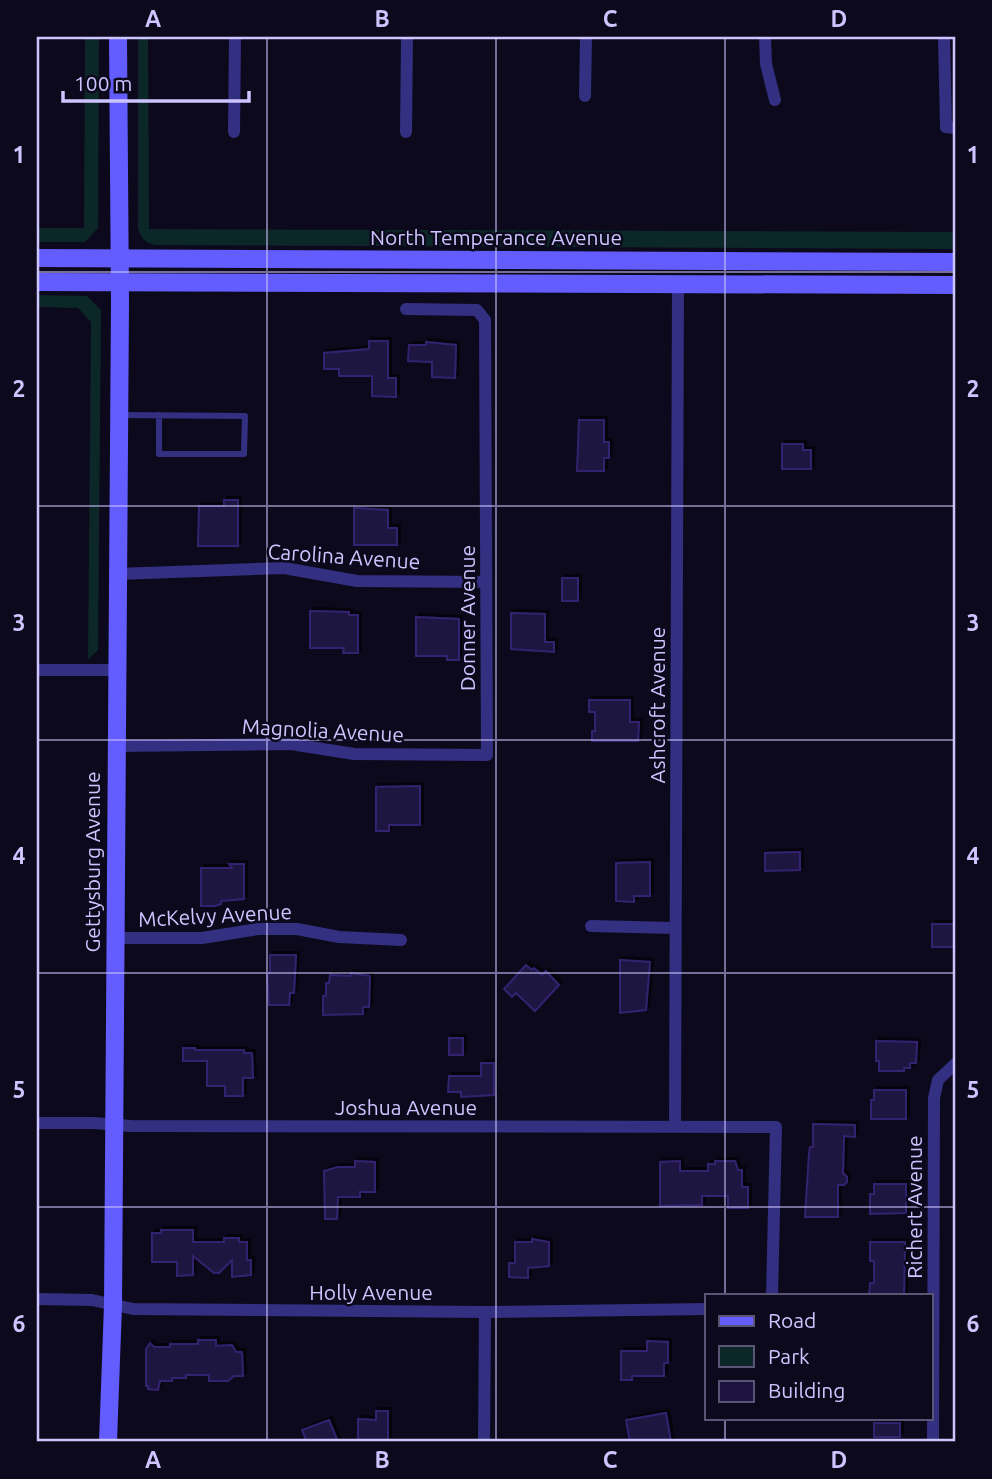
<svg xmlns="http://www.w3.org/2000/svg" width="992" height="1479" font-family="Ubuntu,sans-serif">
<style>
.green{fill:#0c2727}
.building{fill:#1d1340;stroke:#33236f;stroke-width:2;filter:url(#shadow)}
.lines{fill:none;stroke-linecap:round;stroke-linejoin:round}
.lane{stroke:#332f81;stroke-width:6}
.street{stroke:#332f81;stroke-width:12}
.secondary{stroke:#635cff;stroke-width:18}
.grid{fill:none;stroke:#cdc5ff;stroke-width:2;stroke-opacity:0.55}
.labels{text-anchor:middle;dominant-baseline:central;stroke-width:5;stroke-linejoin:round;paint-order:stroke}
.street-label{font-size:21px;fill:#cdc5ff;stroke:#0d091d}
.neatline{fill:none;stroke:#cdc5ff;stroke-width:2.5}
.grid-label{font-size:23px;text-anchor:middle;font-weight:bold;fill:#cdc5ff}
</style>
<defs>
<filter id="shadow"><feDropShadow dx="3" dy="-3" stdDeviation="0" flood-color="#0009"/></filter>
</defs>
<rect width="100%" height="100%" fill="#0d091d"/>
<!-- green -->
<g class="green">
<path d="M85 37H99L98 228 85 242H37V228H84Z"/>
<path d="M138 37H148L149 229 955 232V249L155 245C145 243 141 238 138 228Z"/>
<path d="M37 295 87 296 101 310 98 650 88 659 91 322 78 308 37 307Z"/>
</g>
<!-- building -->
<g class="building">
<path d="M369 341H388V378H396V397L372 396V376H339V369H324V353L369 349Z"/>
<path d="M426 342 456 345 455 378 432 377V362L408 361 409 345H426Z"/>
<path d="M579 420H604V442H609V458H604V471H577Z"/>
<path d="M782 444H803V450H811V469H782Z"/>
<path d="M224 500H238V546H198L199 506H224Z"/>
<path d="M354 508 388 510V528H397V545H354Z"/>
<rect x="562" y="578" width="16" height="23"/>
<path d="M310 611 349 612V615H358V653H343L344 648H310Z"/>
<path d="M511 613 545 614V642H554V652L511 649Z"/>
<path d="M416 617 459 619V660H447V656H416Z"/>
<path d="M589 700H630V722H639L638 741H592V731H595V712H589Z"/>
<path d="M420 786V825H389V831H376V787Z"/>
<path d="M800 852V870L765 871V853Z"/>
<path d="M650 862V896H634V902L616 901V863Z"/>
<path d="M229 864H244V899L221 901V904L215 906H201V868H232Z"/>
<rect x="932" y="924" width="23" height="23"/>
<path d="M270 955H296L294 993H290L289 1005H269L267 973H270Z"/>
<path d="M620 960 650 962 646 1010 620 1013Z"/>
<path d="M526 965 532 970 534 968 542 975 546 971 559 985 535 1011 516 993 512 997 504 989Z"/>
<path d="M351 973 370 976 369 1007H363V1014L323 1015V996H326V983H329L330 975 350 976Z"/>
<rect x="449" y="1038" width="14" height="17"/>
<path d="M876 1041 917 1042 916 1063H910V1068H904V1071H879V1061H876Z"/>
<path d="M183 1048H195V1050H244V1053H252L253 1078H243V1096H225V1086H207V1061H183Z"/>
<path d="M481 1063H494V1095L461 1097V1092H448L449 1076H481Z"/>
<path d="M874 1090H906V1119H871V1100H874Z"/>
<path d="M813 1124 855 1125V1137L844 1136 843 1173 847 1177V1182L844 1185H838V1217H805L809 1153 810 1147H813Z"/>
<path d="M355 1161 375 1162V1192H360V1197H338L337 1219H325L324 1171 338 1167H355Z"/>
<path d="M680 1161V1171H708V1164H715V1161H735L738 1170H742V1187H748V1208H728V1196H702V1205L660 1206V1162Z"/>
<path d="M874 1184H906V1213L870 1214V1194H874Z"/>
<path d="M161 1230H193V1242H224V1238H239V1242H247V1260H251V1275L232 1277V1260L219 1273H214L193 1256V1275L177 1276V1262H152V1233H161Z"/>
<path d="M532 1239 549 1242V1266L528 1268V1278L509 1277V1263H515V1242H532Z"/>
<path d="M870 1242H905L904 1295H869L870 1283H874V1261H870Z"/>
<path d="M198 1340H216V1346L232 1345 236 1352H242L243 1376H234L228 1381H209V1375H186V1378H172V1381H160L158 1390 148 1389V1386H146V1349L150 1343 154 1347H170V1344H198Z"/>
<path d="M647 1341 668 1342V1363H664V1376H632V1380H621V1351H647Z"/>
<path d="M376 1411H388V1442H358V1419L376 1420Z"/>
<path d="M666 1413 671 1442H630L626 1420Z"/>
<path d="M329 1420 338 1442H307L302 1430Z"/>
<rect x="874" y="1423" width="26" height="14"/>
</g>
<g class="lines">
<!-- lane -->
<path class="lane" d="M120 415 245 416 244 454H159V415"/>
<!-- street -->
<g class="street">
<path d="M765 37 766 64 775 100"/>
<path d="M944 37 946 127 955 128"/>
<path d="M585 96 586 37"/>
<path d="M234 132 235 37"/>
<path d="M406 132 407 37"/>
<path d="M117 574 284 568 357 581 485 582"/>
<path d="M37 670H116"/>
<path d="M115 746 291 744 354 754 487 755 485 320 477 310 406 309"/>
<path d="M591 926 675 928"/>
<path d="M114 938H202L258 929H297L339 937 401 940"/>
<path d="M37 1123H94L131 1126 776 1127 772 1295"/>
<path d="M675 1126 678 284"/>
<path d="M37 1299 92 1300 133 1309 485 1312 707 1309"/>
<path d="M484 1442 485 1312"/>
<path d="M933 1442 934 1098 938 1080 955 1064"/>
</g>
<!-- secondary -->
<g class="secondary">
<path d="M37 258 955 262"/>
<path d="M37 282 955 285"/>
<path d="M108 1442 113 1305 120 302 118 37"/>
</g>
</g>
<!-- grid -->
<path class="grid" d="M267 37V1442M496 37V1442M725 37V1295M37 272H955M37 506H955M37 740H955M37 973H955M37 1207H955M725 1418V1442"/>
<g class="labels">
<!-- street labels -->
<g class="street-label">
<text x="496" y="237">North Temperance Avenue</text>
<text transform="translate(344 556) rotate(4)">Carolina Avenue</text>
<text transform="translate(467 618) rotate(-90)">Donner Avenue</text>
<text transform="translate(657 705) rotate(-90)">Ashcroft Avenue</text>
<text transform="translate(323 730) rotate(3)">Magnolia Avenue</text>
<text transform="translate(92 862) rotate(-90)">Gettysburg Avenue</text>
<text transform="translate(215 915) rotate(-3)">McKelvy Avenue</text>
<text x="406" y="1107">Joshua Avenue</text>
<text transform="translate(914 1207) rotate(-90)">Richert Avenue</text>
<text x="371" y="1292">Holly Avenue</text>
</g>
</g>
<!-- border -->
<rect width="992" height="1479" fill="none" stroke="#0d091d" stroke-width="77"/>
<!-- legend -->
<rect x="705" y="1294" width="228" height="126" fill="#0d091d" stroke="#5a5477" stroke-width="2"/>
<rect x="719" y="1316" width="35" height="10" fill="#635cff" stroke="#5a5477" stroke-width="2"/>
<text x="768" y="1328" font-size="21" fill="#cdc5ff">Road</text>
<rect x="719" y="1346" width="35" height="21" fill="#0c2727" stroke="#5a5477" stroke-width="2"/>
<text x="768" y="1364" font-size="21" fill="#cdc5ff">Park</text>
<rect x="719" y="1381" width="35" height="21" fill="#1d1340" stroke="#5a5477" stroke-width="2"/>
<text x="768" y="1398" font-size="21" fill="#cdc5ff">Building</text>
<!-- scale -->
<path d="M63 91v10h186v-10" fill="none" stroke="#cdc5ff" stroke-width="3.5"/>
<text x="74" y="91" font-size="21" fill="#cdc5ff" stroke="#0d091d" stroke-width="5" paint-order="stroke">100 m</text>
<rect x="38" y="38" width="916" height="1402" class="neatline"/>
<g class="grid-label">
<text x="153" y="27">A</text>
<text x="382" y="27">B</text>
<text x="610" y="27">C</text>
<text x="839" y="27">D</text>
<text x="19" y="163">1</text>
<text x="973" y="163">1</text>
<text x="19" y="397">2</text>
<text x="973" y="397">2</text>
<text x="19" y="631">3</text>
<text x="973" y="631">3</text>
<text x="19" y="864">4</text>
<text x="973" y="864">4</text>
<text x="19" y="1098">5</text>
<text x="973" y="1098">5</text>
<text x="19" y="1332">6</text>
<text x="973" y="1332">6</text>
<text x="153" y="1468">A</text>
<text x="382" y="1468">B</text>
<text x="610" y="1468">C</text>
<text x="839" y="1468">D</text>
</g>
</svg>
